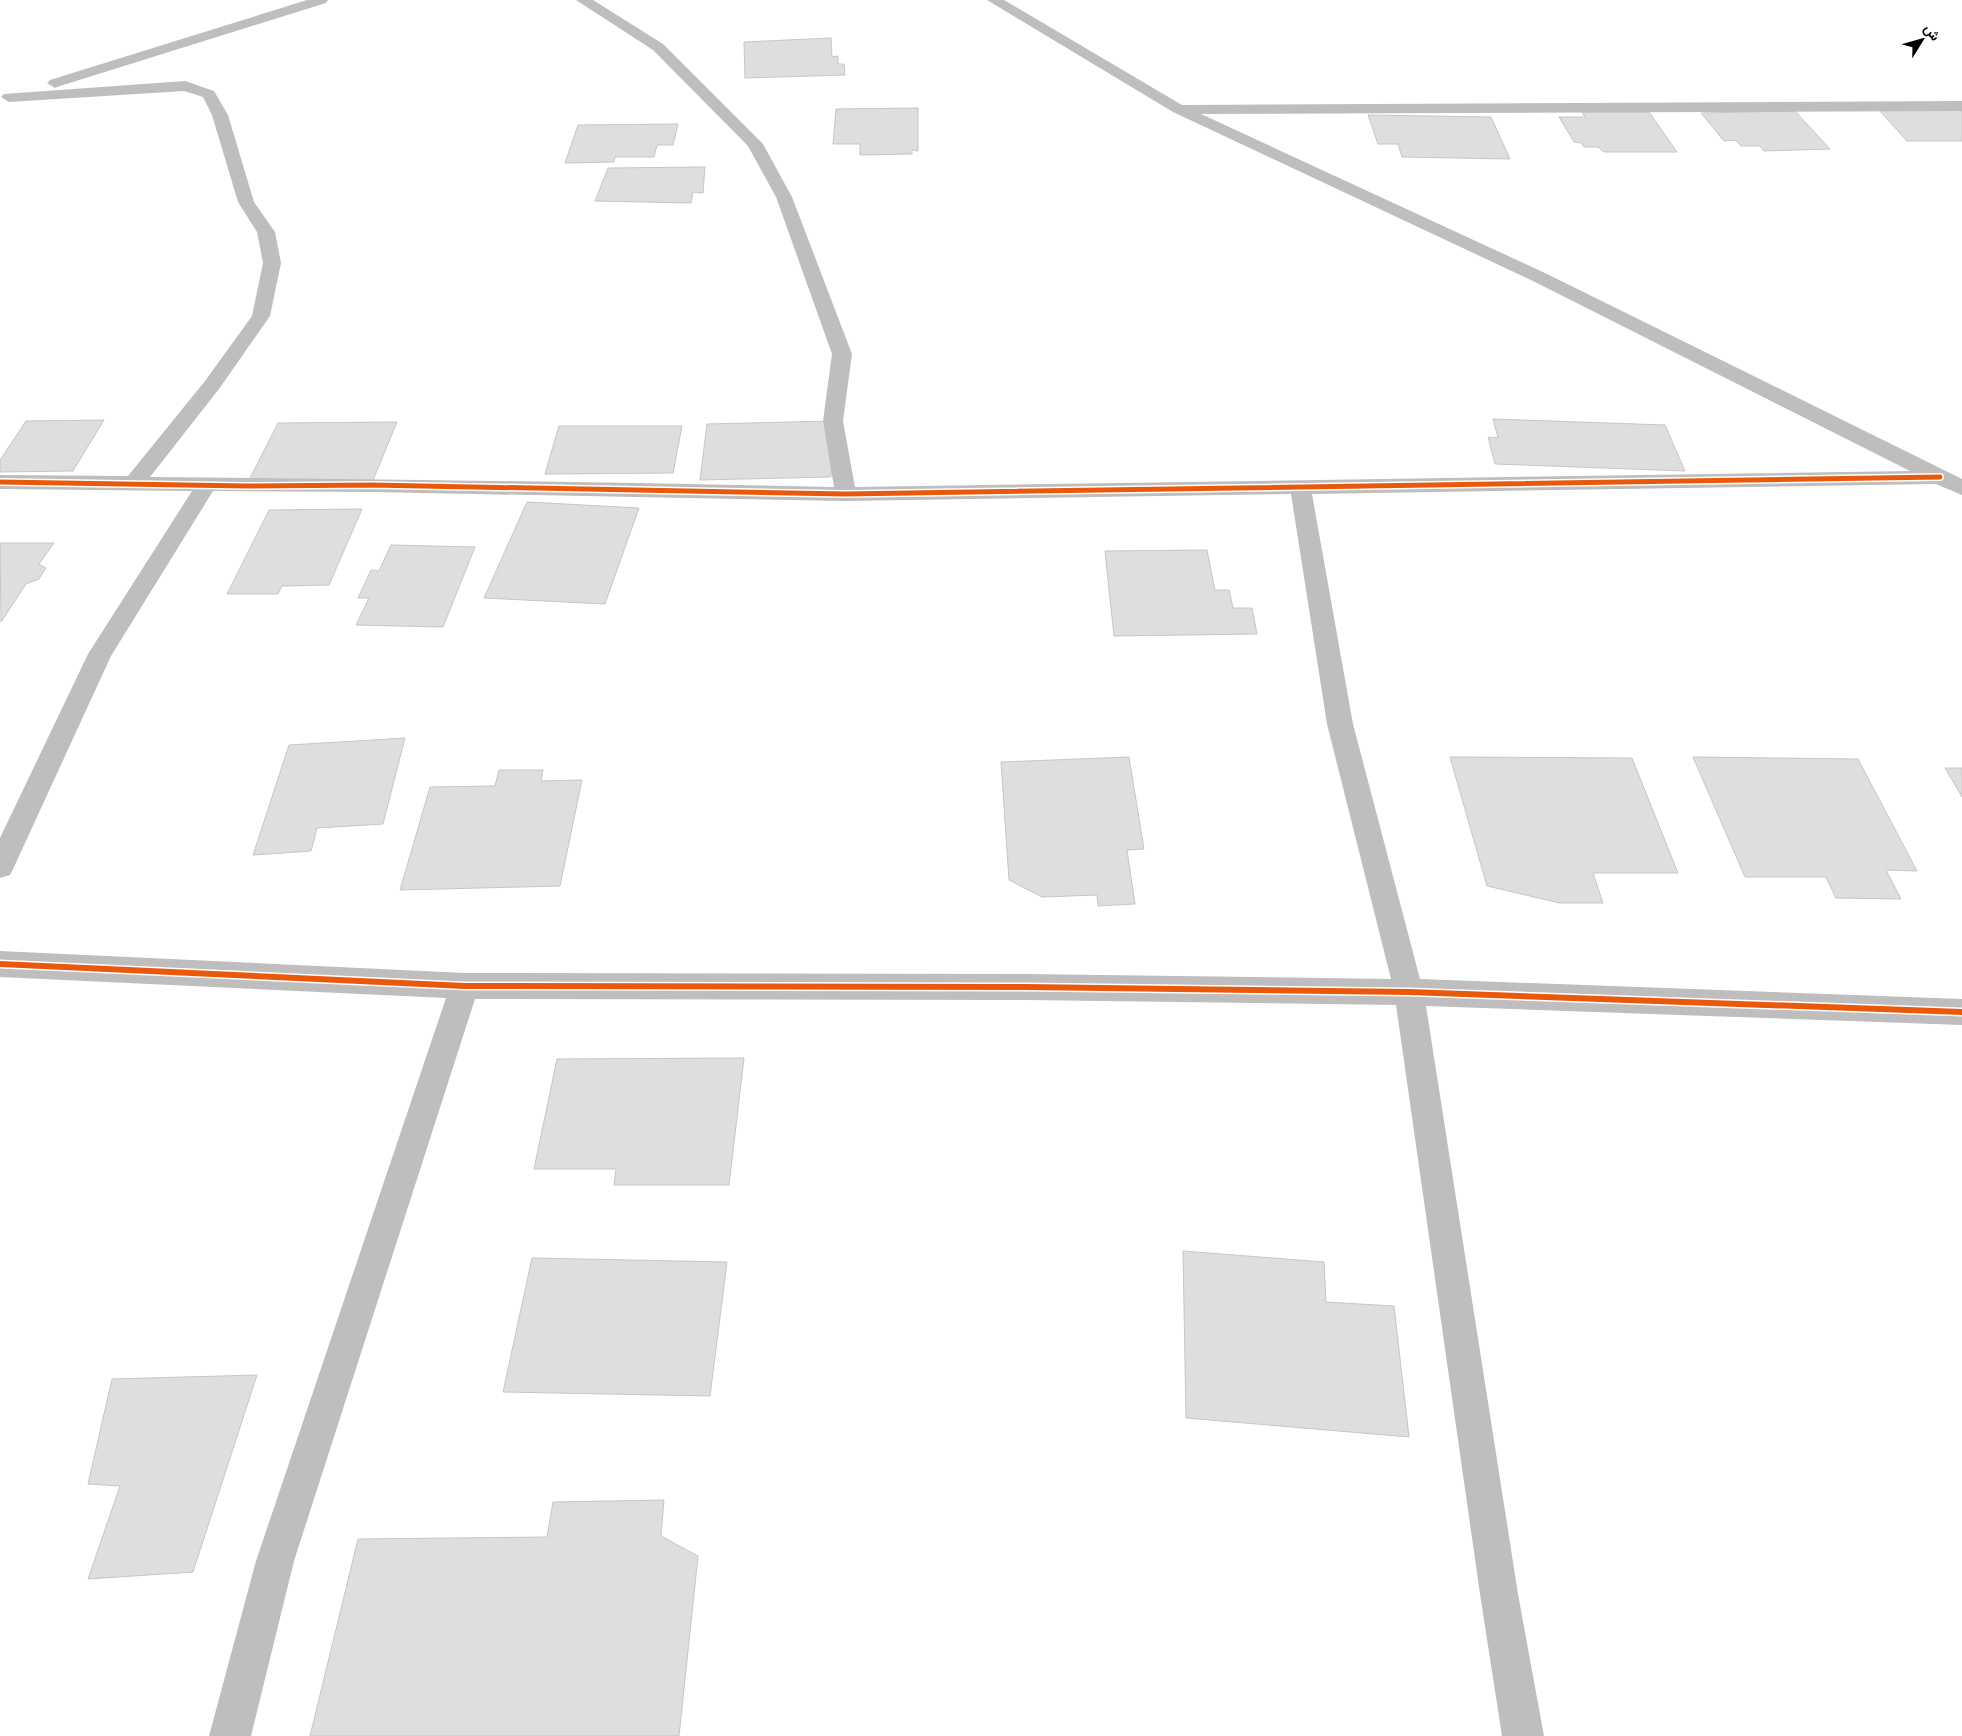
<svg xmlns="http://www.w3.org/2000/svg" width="1962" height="1736" font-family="Quicksand,Vazirmatn,sans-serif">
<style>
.building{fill:#dedede;stroke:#c6c6c6}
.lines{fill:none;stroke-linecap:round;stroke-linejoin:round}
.minor{fill:#bebebe;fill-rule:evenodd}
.cycleway-far1-casing{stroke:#fff;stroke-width:8}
.cycleway-casing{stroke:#fff;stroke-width:9}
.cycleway-far1{stroke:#e8590c;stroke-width:5}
.cycleway{stroke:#e8590c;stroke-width:6}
</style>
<rect width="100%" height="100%" fill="#fff"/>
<!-- building -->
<g class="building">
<path d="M831 38 832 57 838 56V64H844L845 75 745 78 744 42Z"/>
<path d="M918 108V151L912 150V154L860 155V144H833L836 109Z"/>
<path d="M1879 110H1962V141H1907Z"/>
<path d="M1795 111 1830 149 1764 151 1760 146H1741L1735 140 1724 141 1701 113Z"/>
<path d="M1582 112H1649L1677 152H1604L1598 147H1584L1581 143 1574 142 1559 117H1585Z"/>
<path d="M1368 115 1491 117 1510 159 1402 157 1398 144H1378Z"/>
<path d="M678 124 673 145H657L654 157H615L614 162 565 163 578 125Z"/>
<path d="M705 167 703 193 693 192 691 203 595 201 608 168Z"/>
<path d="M1493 419 1665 425 1685 471 1495 464 1488 437 1498 438Z"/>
<path d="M104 420 73 471 0 472V460L26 421Z"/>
<path d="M833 421 831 477 700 480 707 424Z"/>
<path d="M397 422 371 485 246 486 278 423Z"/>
<path d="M559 426H682L673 473 545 474Z"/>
<path d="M527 502 639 508 605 604 484 598Z"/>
<path d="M362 509 329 585 282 586 278 594H227L269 510Z"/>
<path d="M0 543H54L39 564 46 568 39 579 26 584 1 622Z"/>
<path d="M391 545 475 547 443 627 356 625 369 598H358L371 570 379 571Z"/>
<path d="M1207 550 1215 590H1229L1233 608H1252L1257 634 1114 636 1105 551Z"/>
<path d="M405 738 383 824 317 828 311 851 253 855 289 745Z"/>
<path d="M1129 757 1144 849 1127 850 1135 904 1098 906 1097 895 1042 897 1009 880 1001 762Z"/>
<path d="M1450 757 1632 758 1678 873H1593L1603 903H1560L1487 886Z"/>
<path d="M1693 757 1858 759 1917 871 1886 870 1901 899 1836 898 1826 877H1745Z"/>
<path d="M1945 768H1962V797Z"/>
<path d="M499 770H543L541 781 582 780 560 886 400 890 430 787 495 786Z"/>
<path d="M744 1058 729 1185H614L616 1169H534L557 1059Z"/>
<path d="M1183 1251 1324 1262 1326 1302 1394 1306 1409 1437 1186 1418Z"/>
<path d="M532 1258 727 1262 710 1396 503 1392Z"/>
<path d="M257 1375 193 1572 88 1579 120 1486 88 1484 112 1379Z"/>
<path d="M664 1500 661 1536 698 1556 679 1736H310L358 1539 547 1537 553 1502Z"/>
</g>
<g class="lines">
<!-- minor -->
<g class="minor">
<path d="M307 0H328L326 3 60 86 55 88 47 83 50 80Z"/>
<path d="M576 0H593L663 44 763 144 792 197 852 354 843 421 855 487 1910 471 1533 281 1173 112 987 0H1004L1182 105 1962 101V111L1201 114 1545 273 1962 479V495L1936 484 1312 494 1353 724 1420 979 1962 999V1025L1426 1006 1518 1594 1544 1736H1502L1480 1594 1396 1005 1026 1000 475 999 294 1561 251 1736H209L256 1561 446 998 0 977V951L465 973 1026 974 1391 979 1327 724 1291 494 846 501 371 492 213 491 111 656 14 867 10 875 0 878V838L88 654 192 491 0 489V475L128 476 205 381 252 316 263 263 257 232 238 202 212 115 203 97 184 91 9 102 1 97 4 94 185 81 214 91 228 115 254 202 275 232 281 263 270 316 219 389 150 477C378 479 606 482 834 487L823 421 832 354 776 197 748 146 653 50Z"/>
</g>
<defs>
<path id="cycleway-far1" d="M0 482 246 486 371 485 846 494 1940 477"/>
<path id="cycleway" d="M0 964 465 986 1026 987 1409 992 1962 1012"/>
</defs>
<!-- cycleway-far1 casing -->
<use href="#cycleway-far1" class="cycleway-far1-casing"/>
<!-- cycleway casing -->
<use href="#cycleway" class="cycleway-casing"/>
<!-- cycleway-far1 -->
<use href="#cycleway-far1" class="cycleway-far1"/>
<!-- cycleway -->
<use href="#cycleway" class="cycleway"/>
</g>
<!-- north arrow -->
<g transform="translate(1922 40) rotate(53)" stroke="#ffffff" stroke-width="4" paint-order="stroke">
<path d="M0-4L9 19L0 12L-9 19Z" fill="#000000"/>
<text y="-8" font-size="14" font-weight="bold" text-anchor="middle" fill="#000000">ش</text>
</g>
</svg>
